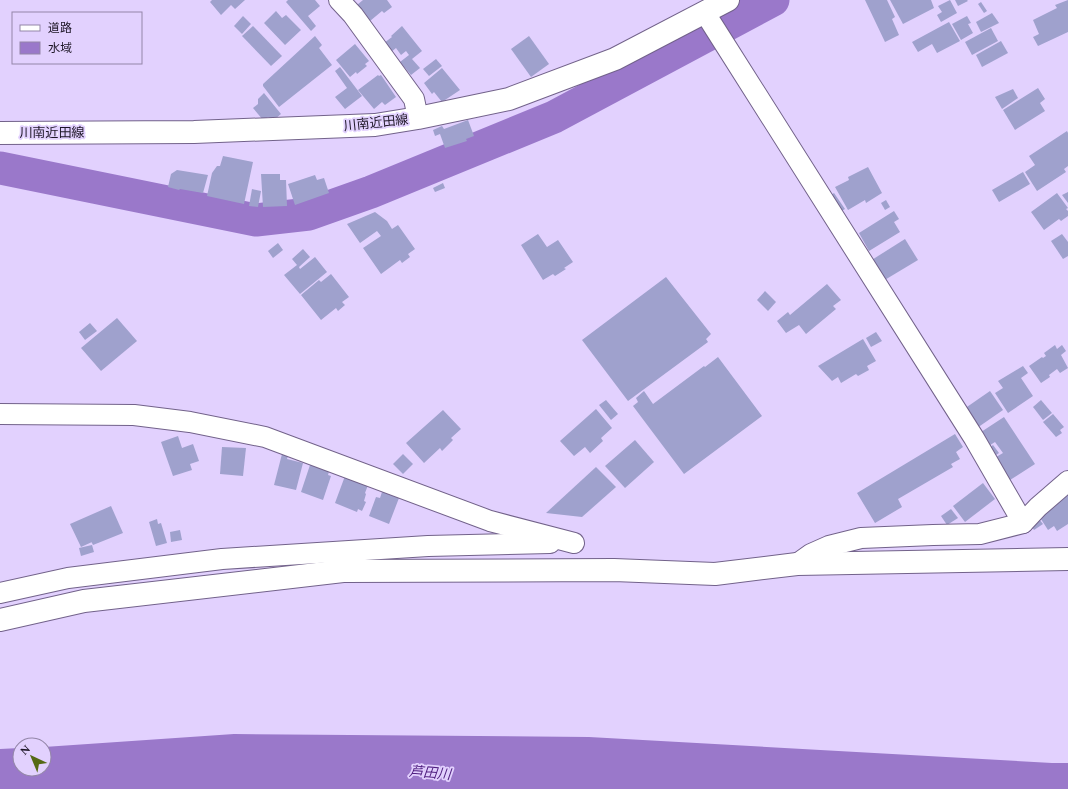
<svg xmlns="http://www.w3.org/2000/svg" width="1068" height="789" font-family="Spectral,'Noto Sans JP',serif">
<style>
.water{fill:#9a78ca}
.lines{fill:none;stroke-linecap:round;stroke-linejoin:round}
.river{stroke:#9a78ca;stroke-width:33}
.building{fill:#9fa1cd}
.street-casing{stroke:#72628a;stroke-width:22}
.secondary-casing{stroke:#72628a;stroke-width:24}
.street{stroke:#fff;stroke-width:20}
.secondary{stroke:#fff;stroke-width:22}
.labels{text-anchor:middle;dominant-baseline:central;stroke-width:3.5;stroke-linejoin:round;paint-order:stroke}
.street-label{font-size:13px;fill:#1d1626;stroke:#e2d1fe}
.water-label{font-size:14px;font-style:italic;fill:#501f80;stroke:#e2d1fe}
</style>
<rect width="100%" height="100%" fill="#e2d1fe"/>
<!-- water -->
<path class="water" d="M234 734 589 737 1052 763H1068V789H0V749L20 748V769H44V747Z"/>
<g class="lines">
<!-- river -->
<path class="river" d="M0 168 256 220 309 214 371 192 554 117 773 0"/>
</g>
<!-- building -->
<g class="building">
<path d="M212 0H245L235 9 231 5 221 15 210 2Z"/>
<path d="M288 0H315L320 6 308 16 316 26 311 31 286 2Z"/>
<path d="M363 0H387L392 7 384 13 382 11 370 21 357 5Z"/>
<path d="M865 0H887L895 17 892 19 899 35 885 42Z"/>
<path d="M890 0H931L934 8 903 24Z"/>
<path d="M950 0 957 13 941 22 937 15 942 12 938 6Z"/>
<path d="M955 0H967L968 1 958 6Z"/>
<path d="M1068 0V32L1038 46 1033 37 1039 34 1033 20 1057 8 1055 5Z"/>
<path d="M981 2 987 11 984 13 978 4Z"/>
<path d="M276 11 282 18 286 15 301 30 285 45 264 23Z"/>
<path d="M992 13 999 23 981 32 976 22Z"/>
<path d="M243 16 251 24 242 34 234 26Z"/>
<path d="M967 16 971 23 968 24 973 33 961 40 952 24Z"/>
<path d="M949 22 960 41 937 53 932 44 918 52 912 42Z"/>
<path d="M253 26 282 56 271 66 242 36Z"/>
<path d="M402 26 422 51 412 59 420 68 411 75 400 62 409 55 406 51 401 55 396 48 391 52 384 43 392 37 391 36Z"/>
<path d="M991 28 998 41 972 55 965 42Z"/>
<path d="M315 36 322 45 319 48 332 65 279 107 263 86V84Z"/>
<path d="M529 36 549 64 531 77 511 49Z"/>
<path d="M1001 41 1008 53 982 67 976 55Z"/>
<path d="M355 44 369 61 365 64 367 66 357 74 356 72 350 77 336 60Z"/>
<path d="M436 59 442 66 429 76 423 69Z"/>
<path d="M340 67 362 96 345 109 335 97 347 88 335 71Z"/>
<path d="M442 68 460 90 442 102 434 92 432 94 424 83Z"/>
<path d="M378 75 379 76 381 75 396 97 385 105 382 102 374 109 358 90Z"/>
<path d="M1038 88 1045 99 1040 103 1045 111 1015 130 1003 110Z"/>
<path d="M1013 89 1018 98 1002 109 995 97Z"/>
<path d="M264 93 281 114 275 119 268 117 263 120 253 108 258 104V99Z"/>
<path d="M468 120 474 136 466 139 467 141 445 148 440 134 435 136 433 130 442 126 444 129Z"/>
<path d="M1067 131 1068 133V166L1064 169 1066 172 1037 191 1025 172 1035 165 1029 156Z"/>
<path d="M223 156 253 162 244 204 207 196 212 173 217 166H220Z"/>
<path d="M868 167 882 193 866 203 865 200 848 210 835 187 849 180 848 177Z"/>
<path d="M177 170 208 175 203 193 180 189 179 190 168 187 171 174Z"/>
<path d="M1023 172 1030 184 999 202 992 190Z"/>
<path d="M261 174H280V180H286L287 206 263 207Z"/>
<path d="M315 175 317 180 324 178 329 193 295 205 288 184Z"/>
<path d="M443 183 445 188 435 192 433 188Z"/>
<path d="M252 189 261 191 258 207 249 206Z"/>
<path d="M1068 192V203L1062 195Z"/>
<path d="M834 193 845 209 838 213 828 197Z"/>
<path d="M1057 193 1068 208 1066 209 1068 211V216L1061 221 1059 219 1044 230 1031 212Z"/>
<path d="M886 200 890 207 885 210 881 203Z"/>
<path d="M894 211 899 219 894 222 900 232 869 251 859 233Z"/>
<path d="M375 212 387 221 392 229 398 225 415 249 408 254 410 257 402 263 400 260 381 274 363 248 381 236 377 231 360 243 347 224Z"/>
<path d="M538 234 547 247 558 240 573 262 564 268 566 269 555 276 553 274 543 280 521 245Z"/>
<path d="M1062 234 1068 242V256L1063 259 1051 241Z"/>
<path d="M905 239 918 260 883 281 867 263Z"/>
<path d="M278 243 283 250 273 258 268 251Z"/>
<path d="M303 249 310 257 299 267 300 269 315 257 327 272 300 294 284 275 297 265 292 259Z"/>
<path d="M331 274 349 297 342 302 345 305 338 311 336 308 321 320 301 295 319 280 321 282Z"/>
<path d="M666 277 711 334 706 339 708 342 628 401 582 340Z"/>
<path d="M827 284 841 300 833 306 836 309 806 334 799 325 786 333 777 321 788 312 790 315Z"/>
<path d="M765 291 776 302 768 311 757 300Z"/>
<path d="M117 318 137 341 101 371 81 348Z"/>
<path d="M90 323 97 331 85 340 79 332Z"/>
<path d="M876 332 882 341 871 347 866 338Z"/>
<path d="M863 339 876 361 867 366 869 370 858 376 856 374 841 383 838 377 832 381 818 366Z"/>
<path d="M1055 345 1057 349 1062 345 1066 351 1061 355 1068 368 1060 373 1057 369 1049 375 1050 377 1041 383 1029 366 1042 357 1043 358 1046 356 1044 353Z"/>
<path d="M718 357 762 416 684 474 633 406 638 402 636 398 644 391 653 404 704 366 705 367Z"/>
<path d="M1023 366 1028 373 1021 378 1033 396 1008 413 995 393 1003 388 998 381Z"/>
<path d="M990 391 1003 410 977 428 964 409Z"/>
<path d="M606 400 618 414 611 420 599 405Z"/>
<path d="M1041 400 1052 413 1043 420 1033 407Z"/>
<path d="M596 409 612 428 601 438 603 441 590 453 585 447 574 456 560 441Z"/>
<path d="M443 410 461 429 451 438 453 440 442 451 440 448 424 463 406 443Z"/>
<path d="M1053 414 1064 427 1060 430 1062 433 1056 437 1043 422Z"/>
<path d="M1004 417 1035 464 1010 480 991 460 1003 453 995 442 987 447 978 434Z"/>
<path d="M955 434 963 447 956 452 960 459 951 464 953 467 898 499 902 507 875 523 857 493Z"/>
<path d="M178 436 182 448 193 444 199 461 190 464 192 470 173 476 161 442Z"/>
<path d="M635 440 654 462 625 488 605 466Z"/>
<path d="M993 445 999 453 989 460 984 452Z"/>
<path d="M222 447 246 448 243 476 220 474Z"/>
<path d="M282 454 288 456 287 459 303 463 296 490 274 485Z"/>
<path d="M403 454 413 464 403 474 393 464Z"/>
<path d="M310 465 330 468 328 475 331 476 323 500 301 492Z"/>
<path d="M596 467 616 487 582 517 546 513Z"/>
<path d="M345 476 368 485 365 493 366 494 364 501 366 502 362 511 358 509 357 512 335 503Z"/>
<path d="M983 483 995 499 965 522 953 506Z"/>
<path d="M382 492 399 498 389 524 369 516 376 497 380 498Z"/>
<path d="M1068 492V524L1057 531 1054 526 1048 530 1039 516Z"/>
<path d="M111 506 123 533 93 545 91 541 92 542 81 547 70 524Z"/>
<path d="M951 509 958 518 947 525 941 516Z"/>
<path d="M1035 514 1043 524 1034 530 1027 520Z"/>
<path d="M157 519 158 524 161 523 167 543 156 546 149 522Z"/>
<path d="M180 530 182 540 171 542 170 532Z"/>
<path d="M92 545 94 552 81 556 79 548Z"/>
</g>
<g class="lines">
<defs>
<g id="street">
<path d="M339 0 353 15 414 99 418 118"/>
<path d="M705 13 974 438 1023 523"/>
<path d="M0 414 134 415 190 422 265 437 490 521 574 543"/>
<path d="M797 564 811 554 829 546 861 538 933 535 980 534 1023 523 1038 507 1068 481"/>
<path d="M0 593 68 578 222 559 428 546 550 543"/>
</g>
<g id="secondary">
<path d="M0 133 194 132 375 125 418 118 509 99 615 59 728 0"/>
<path d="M0 620 84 601 343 571 614 570 715 574 797 564 1068 559"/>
</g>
</defs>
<!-- street casing -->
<use href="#street" class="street-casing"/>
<!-- secondary casing -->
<use href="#secondary" class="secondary-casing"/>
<!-- street -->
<use href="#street" class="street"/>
<!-- secondary -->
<use href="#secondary" class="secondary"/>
</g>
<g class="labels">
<!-- street labels -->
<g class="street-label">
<text transform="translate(376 123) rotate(-6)">川南近田線</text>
<text x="52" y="133">川南近田線</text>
</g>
<!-- water labels -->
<g class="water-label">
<text transform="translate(430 773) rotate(5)">芦田川</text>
</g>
</g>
<!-- legend -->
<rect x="12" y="12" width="130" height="52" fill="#e2d1fe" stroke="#9386a8"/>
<rect x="20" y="25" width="20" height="6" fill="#ffffff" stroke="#9386a8"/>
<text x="48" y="32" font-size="12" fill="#1d1626">道路</text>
<rect x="20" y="42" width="20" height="12" fill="#9a78ca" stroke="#9386a8"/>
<text x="48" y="52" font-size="12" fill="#1d1626">水域</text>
<!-- north arrow -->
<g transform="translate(32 757) rotate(316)"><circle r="19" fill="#e2d1fe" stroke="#9386a8"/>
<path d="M0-3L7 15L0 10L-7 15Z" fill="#556915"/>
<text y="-6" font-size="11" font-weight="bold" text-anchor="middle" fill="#1d1626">N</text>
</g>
</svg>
